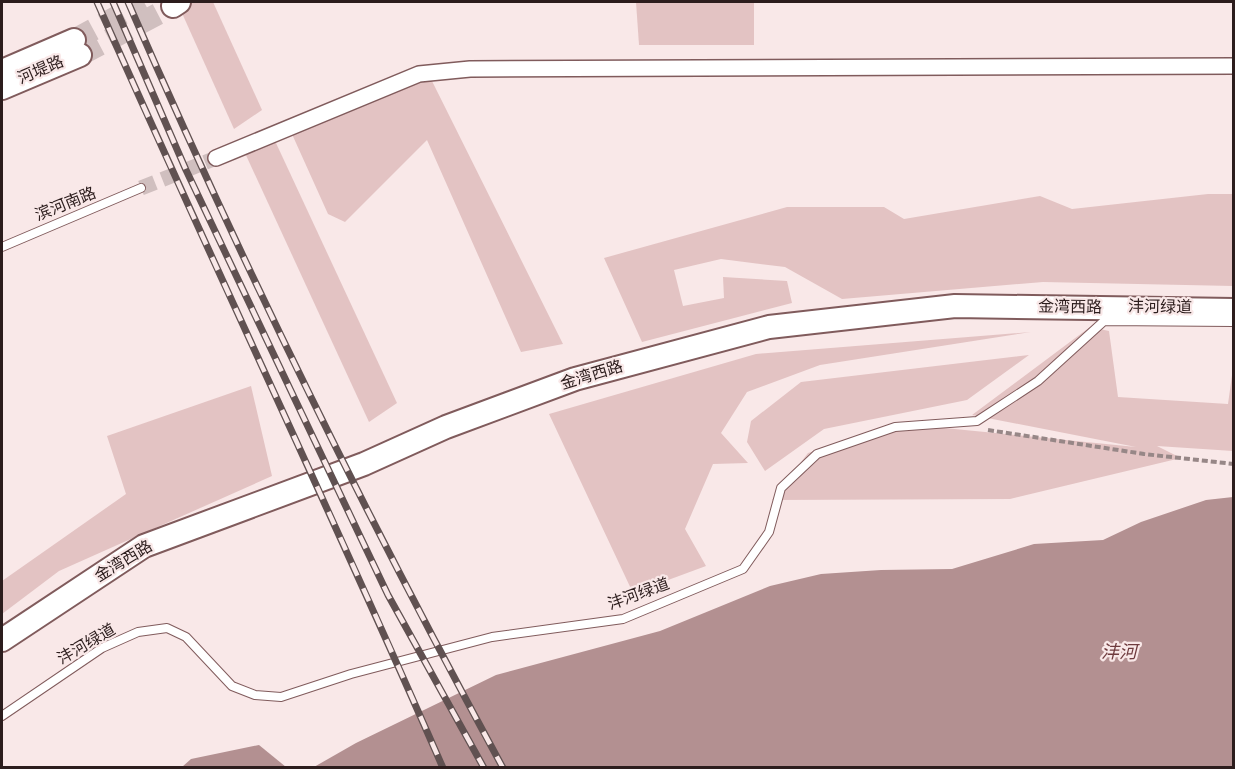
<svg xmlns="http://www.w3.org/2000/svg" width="1235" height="769" font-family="Overpass,'Noto Sans SC',sans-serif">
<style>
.green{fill:#e3c3c3}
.water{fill:#b39091}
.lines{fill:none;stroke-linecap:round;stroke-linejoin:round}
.street-tunnel{stroke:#d0bfbf;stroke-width:15;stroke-dasharray:15 8;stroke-linecap:butt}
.secondary-tunnel{stroke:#d0bfbf;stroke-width:22;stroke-dasharray:22 11;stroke-linecap:butt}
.lane-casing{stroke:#805b5c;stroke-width:10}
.street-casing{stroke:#805b5c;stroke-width:18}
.secondary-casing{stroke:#805b5c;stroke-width:26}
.path{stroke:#978787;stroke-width:4;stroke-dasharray:6 3;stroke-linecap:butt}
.lane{stroke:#fff;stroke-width:8}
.street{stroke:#fff;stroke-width:15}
.secondary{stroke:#fff;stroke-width:22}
.rail-casing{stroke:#605151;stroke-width:7}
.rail{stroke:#f9e8e8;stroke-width:4.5;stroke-dasharray:14;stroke-linecap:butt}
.labels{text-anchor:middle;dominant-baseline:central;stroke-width:4.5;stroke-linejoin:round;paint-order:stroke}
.street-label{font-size:16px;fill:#2c1d1d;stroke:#f9e8e8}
.water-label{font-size:18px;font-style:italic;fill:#6f3b3e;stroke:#f9e8e8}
</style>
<rect width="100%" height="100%" fill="#f9e8e8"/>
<!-- green -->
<g class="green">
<path d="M177 2H213L262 110 234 129Z"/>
<path d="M636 2H754V45H639Z"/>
<path d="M426 69 563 344 521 352 427 140 345 222 328 214 287 123Z"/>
<path d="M269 128 397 403 369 422 239 140Z"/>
<path d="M1208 194H1233V286L1043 282 842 299 785 267 721 259 674 270 683 306 724 298 723 277 787 281 792 303 642 342 604 258 787 207H884L904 219 1040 196 1072 209Z"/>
<path d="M1090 327 1109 331 1118 397 1228 404 1233 368V451L1157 446 1181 458 1010 499 772 500 808 453 904 424 1136 447 972 415Z"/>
<path d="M1031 332 820 365 747 392 721 433 748 463 713 464 685 529 706 566 633 593 549 414 756 354Z"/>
<path d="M1029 355 967 400 824 429 765 471 747 442 751 421 801 382Z"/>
<path d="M251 386 272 476 59 571 2 614V581L126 494 107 436Z"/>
</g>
<!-- water -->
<g class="water">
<path d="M1233 497V767H314L356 743 496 675 660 631 770 586 821 574 881 570 952 569 1034 544 1103 540 1141 522 1206 500Z"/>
<path d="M259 745 286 767H182L191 759Z"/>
</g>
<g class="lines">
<!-- street-tunnel -->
<path class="street-tunnel" d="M141 188 216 158"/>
<!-- secondary-tunnel -->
<g class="secondary-tunnel">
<path d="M74 40 144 2"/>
<path d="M80 55 173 6"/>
</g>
<defs>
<g id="lane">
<path d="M2 247 141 188"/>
<path d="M2 716 102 648 138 632 167 628 186 637 232 686 255 695 281 697 351 674 492 637 623 619 743 569 769 532 781 488 817 454 895 427 977 421 1038 381 1104 321 1234 322"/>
</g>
<path id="street" d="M216 158 419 74 470 69 1234 66"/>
<g id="secondary">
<path d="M173 6 179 2"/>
<path d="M2 71 74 40"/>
<path d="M2 88 80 55"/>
<path d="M2 640 144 546 364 464 446 427 575 379 769 327 955 306 1234 310"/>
</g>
</defs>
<!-- lane casing -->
<use href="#lane" class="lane-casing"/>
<!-- street casing -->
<use href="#street" class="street-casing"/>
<!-- secondary casing -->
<use href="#secondary" class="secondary-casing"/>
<!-- path -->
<path class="path" d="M988 430 1144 454 1234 464"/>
<!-- lane -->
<use href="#lane" class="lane"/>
<!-- street -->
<use href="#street" class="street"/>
<!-- secondary -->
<use href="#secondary" class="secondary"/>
<defs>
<g id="rail">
<path d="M97 2C210 258 331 511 443 768"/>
<path d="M113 2 186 170 388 595 484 768"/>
<path d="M128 2C241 262 367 518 503 768"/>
</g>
</defs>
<!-- rail casing -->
<use href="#rail" class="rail-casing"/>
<!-- rail -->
<use href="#rail" class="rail"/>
</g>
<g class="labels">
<!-- street labels -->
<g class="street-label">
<text transform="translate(41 71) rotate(-23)">河堤路</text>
<text transform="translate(66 205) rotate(-22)">滨河南路</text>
<text transform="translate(1070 308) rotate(1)">金湾西路</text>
<text transform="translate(1160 308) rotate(1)">沣河绿道</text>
<text transform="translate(592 376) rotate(-17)">金湾西路</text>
<text transform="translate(124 562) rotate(-31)">金湾西路</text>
<text transform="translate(639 595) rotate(-20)">沣河绿道</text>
<text transform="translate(87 645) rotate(-30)">沣河绿道</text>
</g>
<!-- water labels -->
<g class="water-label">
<text x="1119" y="653">沣河</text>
</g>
</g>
<!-- border -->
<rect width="1235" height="769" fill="none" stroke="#2c1d1d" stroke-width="6"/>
</svg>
